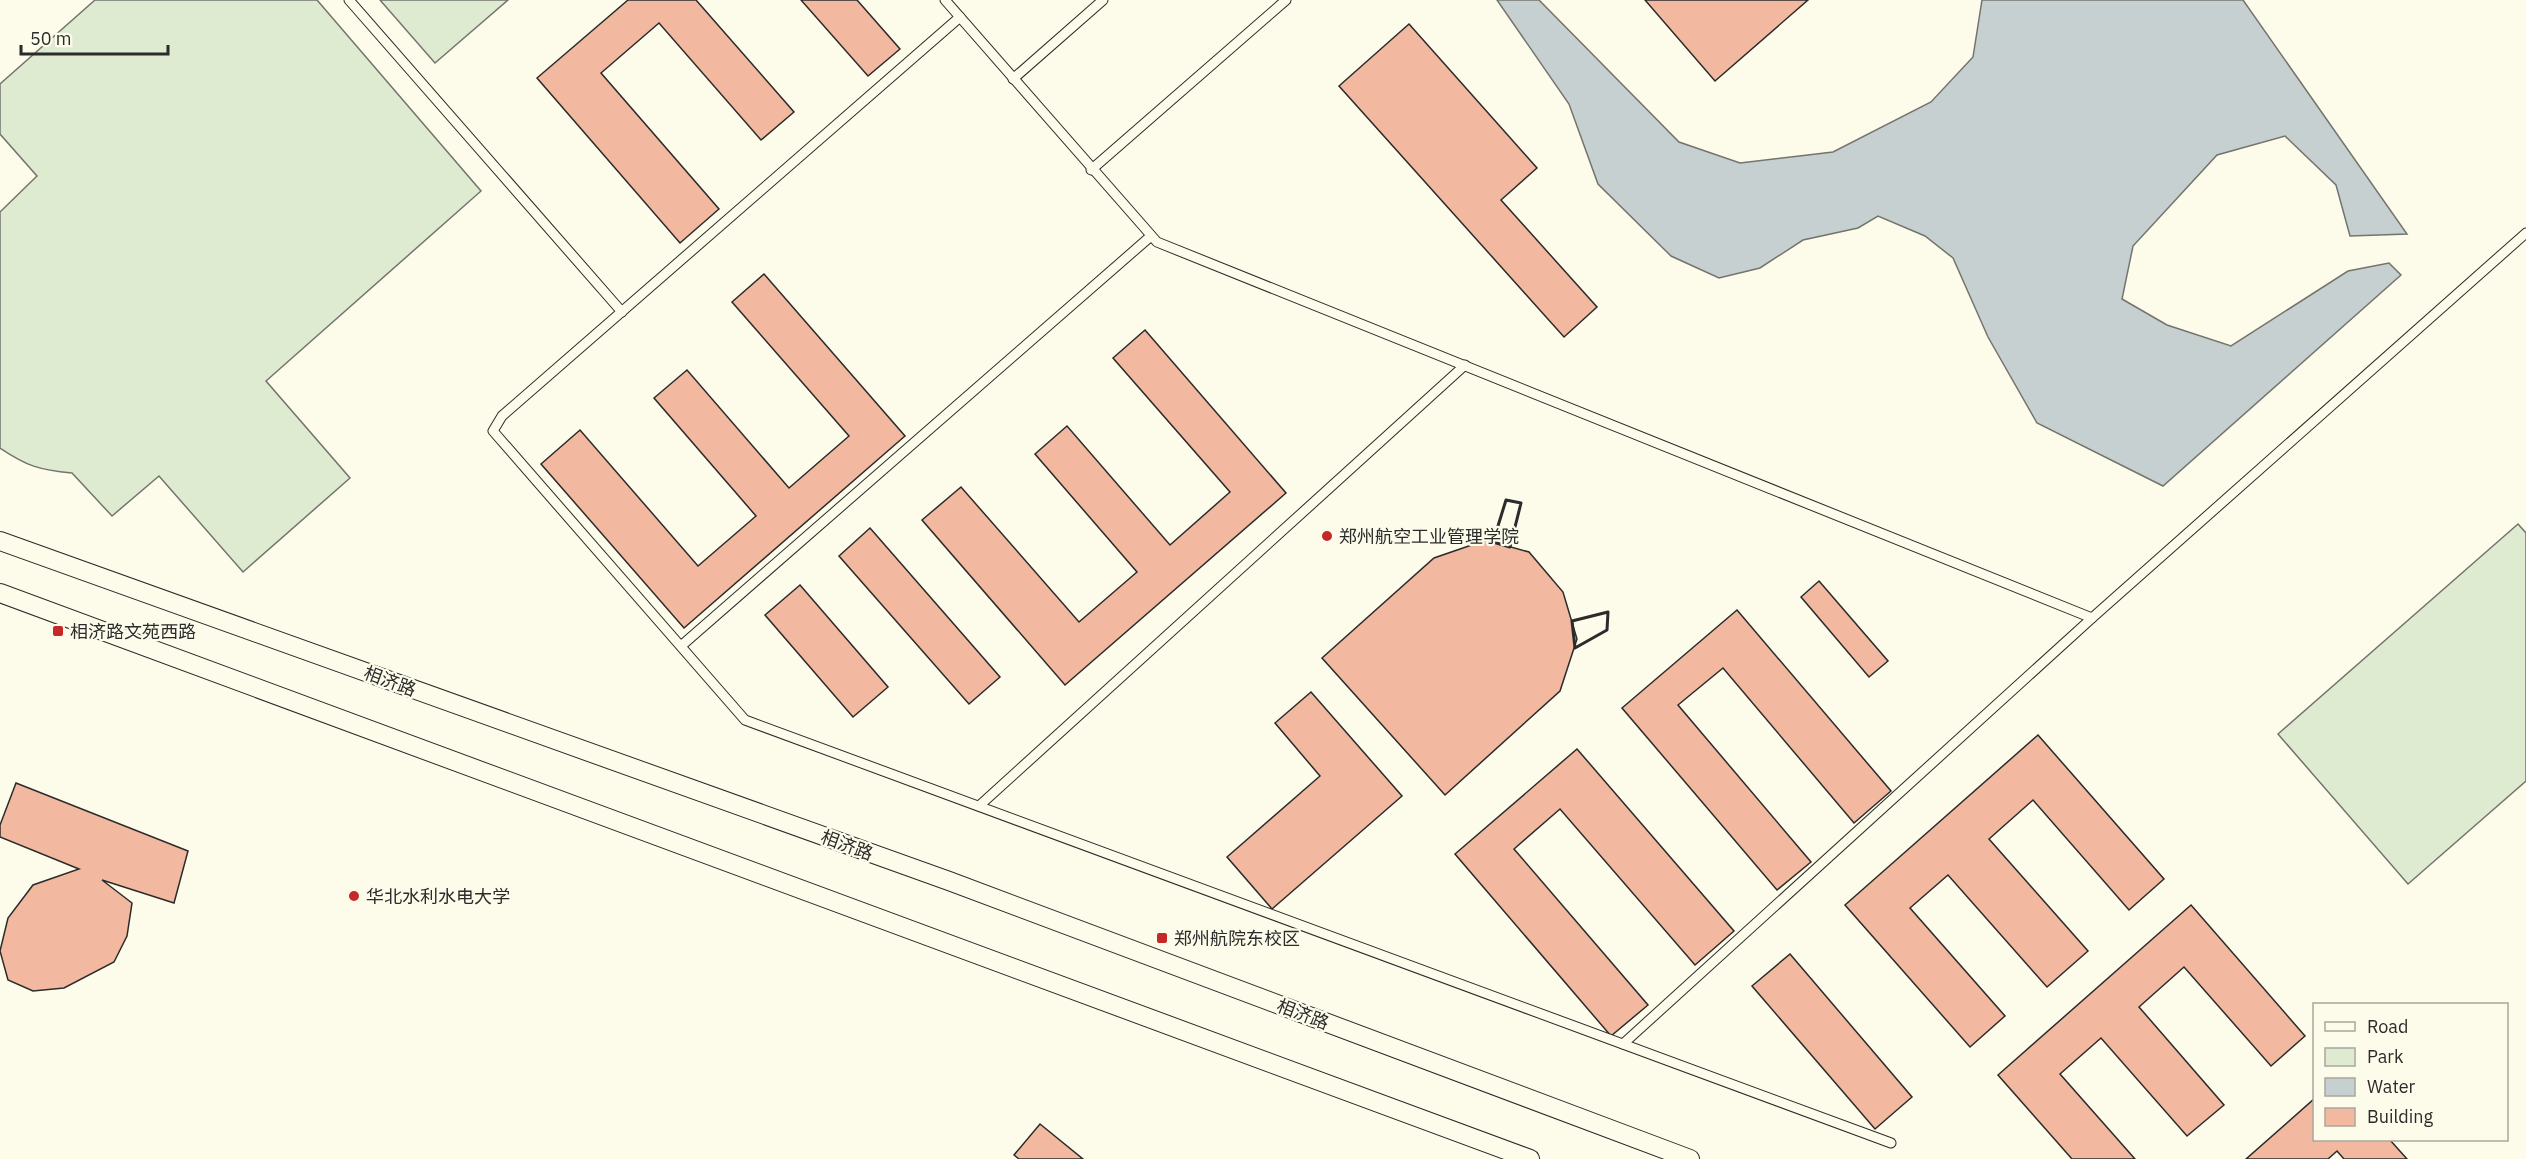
<svg xmlns="http://www.w3.org/2000/svg" width="2526" height="1159" font-family="'IBM Plex Sans','Noto Sans SC',sans-serif">
<style>
.green{fill:#deebd1;stroke:#74746e;stroke-width:1.5}
.water{fill:#c7d0d0;stroke:#74746e;stroke-width:1.5}
.building{fill:#f2b8a0;stroke:#2b2b2b;stroke-width:1.5}
.lines{fill:none;stroke-linecap:round;stroke-linejoin:round}
.service-casing{stroke:#2b2b2b;stroke-width:11}
.minor-casing{stroke:#2b2b2b;stroke-width:20}
.service{stroke:#fdfbea;stroke-width:9}
.minor{stroke:#fdfbea;stroke-width:18}
.wall{stroke:#2b2b2b;stroke-width:3}
.poi-dot{fill:#c62828;stroke:#fdfbea;stroke-width:2}
.labels{text-anchor:middle;dominant-baseline:central;stroke-width:4.5;stroke-linejoin:round;paint-order:stroke}
.poi-label{font-size:18px;fill:#2b2b2b;stroke:#fdfbea;text-anchor:start}
.street-label{font-size:18px;fill:#2b2b2b;stroke:#fdfbea}
</style>
<rect width="100%" height="100%" fill="#fdfbea"/>
<!-- green -->
<g class="green">
<path d="M95 0H317L481 191 266 381 350 478 243 572 159 476 112 516 72 473C39 470 27 466 0 448V212L37 176 0 134V84Z"/>
<path d="M380 0H508L435 63Z"/>
<path d="M2518 524 2526 533V781L2408 884 2278 734Z"/>
</g>
<!-- water -->
<path class="water" d="M1497 0H1539L1679 142 1740 163 1833 152 1931 102 1973 57 1982 0H2243L2407 234 2350 236 2336 185 2285 136 2217 155 2133 246 2122 299 2167 325 2231 346 2348 271 2389 263 2401 275 2163 486 2037 423 1988 337 1953 258 1925 236 1878 216 1858 228 1803 240 1760 268 1719 278 1671 256 1598 184 1569 104Z"/>
<!-- building -->
<g class="building">
<path d="M628 0H696L794 112 761 140 659 23 601 73 719 209 680 243 537 78Z"/>
<path d="M801 0H857L900 49 868 76Z"/>
<path d="M1645 0H1808L1715 81Z"/>
<path d="M1409 24 1537 168 1501 200 1597 307 1564 337 1339 86Z"/>
<path d="M764 274 905 436 684 628 541 464 580 430 698 566 756 516 654 398 687 370 789 488 849 436 732 302Z"/>
<path d="M1145 330 1286 493 1065 685 922 520 961 487 1079 622 1137 572 1035 454 1067 426 1170 545 1230 492 1113 358Z"/>
<path d="M870 528 1000 677 969 704 839 556Z"/>
<path d="M1486 540 1529 552 1563 592 1577 639 1560 691 1445 795 1322 658 1434 558Z"/>
<path d="M1819 581 1888 661 1869 677 1801 597Z"/>
<path d="M800 585 888 687 853 717 765 615Z"/>
<path d="M1737 610 1891 791 1854 823 1723 668 1678 705 1811 862 1777 890 1622 708Z"/>
<path d="M1311 692 1402 796 1272 909 1227 857 1320 776 1275 723Z"/>
<path d="M2038 735 2164 879 2129 910 2033 800 1989 839 2088 951 2047 987 1948 875 1910 908 2005 1016 1970 1047 1845 905Z"/>
<path d="M1577 749 1734 931 1695 965 1560 809 1514 849 1648 1005 1611 1036 1455 854Z"/>
<path d="M16 783 188 851 174 903 102 880 132 903 127 936 114 962 64 988 33 991 8 980 0 951 8 918 33 885 79 869 0 837V825Z"/>
<path d="M2191 905 2305 1036 2271 1066 2184 967 2139 1007 2224 1105 2187 1136 2101 1038 2060 1074 2135 1159H2072L1998 1075Z"/>
<path d="M1790 954 1912 1097 1875 1129 1752 986Z"/>
<path d="M2314 1099V1140H2390L2407 1159H2344L2337 1151 2328 1159H2246Z"/>
<path d="M1040 1124 1083 1159H1019L1014 1155Z"/>
</g>
<g class="lines">
<defs>
<g id="service">
<path d="M349 0 622 312"/>
<path d="M945 0 1157 242 2092 618 2526 233"/>
<path d="M960 17 502 416 493 431 745 720 1891 1143"/>
<path d="M1013 79 1103 0"/>
<path d="M1091 170 1286 0"/>
<path d="M681 646 1151 236"/>
<path d="M979 806 1465 365"/>
<path d="M1623 1044 2092 618"/>
</g>
<g id="minor">
<path d="M0 541 949 881 1690 1159"/>
<path d="M0 593 1530 1159"/>
</g>
</defs>
<!-- service casing -->
<use href="#service" class="service-casing"/>
<!-- minor casing -->
<use href="#minor" class="minor-casing"/>
<!-- service -->
<use href="#service" class="service"/>
<!-- minor -->
<use href="#minor" class="minor"/>
<!-- wall -->
<g class="wall">
<path d="M1506 500 1521 503 1510 547 1493 542Z"/>
<path d="M1608 612 1607 630 1575 648 1572 621Z"/>
</g>
</g>
<!-- markers -->
<g class="poi-dot">
<circle cx="1327" cy="536" r="6"/>
<rect x="52" y="625" width="12" height="12" rx="3"/>
<circle cx="354" cy="896" r="6"/>
<rect x="1156" y="932" width="12" height="12" rx="3"/>
</g>
<g class="labels">
<!-- poi labels -->
<g class="poi-label">
<text x="1339" y="536">郑州航空工业管理学院</text>
<text x="70" y="631">相济路文苑西路</text>
<text x="366" y="896">华北水利水电大学</text>
<text x="1174" y="938">郑州航院东校区</text>
</g>
<!-- street labels -->
<g class="street-label">
<text transform="translate(390 681) rotate(20)">相济路</text>
<text transform="translate(847 845) rotate(20)">相济路</text>
<text transform="translate(1303 1014) rotate(21)">相济路</text>
</g>
</g>
<!-- legend -->
<rect x="2313" y="1003" width="195" height="138" fill="#fdfbea" stroke="#a9a89e" stroke-width="1.5"/>
<rect x="2325" y="1022" width="30" height="9" fill="#fdfbea" stroke="#a9a89e" stroke-width="1.5"/>
<text x="2367" y="1033" font-size="18" fill="#2b2b2b">Road</text>
<rect x="2325" y="1048" width="30" height="18" fill="#deebd1" stroke="#a9a89e" stroke-width="1.5"/>
<text x="2367" y="1063" font-size="18" fill="#2b2b2b">Park</text>
<rect x="2325" y="1078" width="30" height="18" fill="#c7d0d0" stroke="#a9a89e" stroke-width="1.5"/>
<text x="2367" y="1093" font-size="18" fill="#2b2b2b">Water</text>
<rect x="2325" y="1108" width="30" height="18" fill="#f2b8a0" stroke="#a9a89e" stroke-width="1.5"/>
<text x="2367" y="1123" font-size="18" fill="#2b2b2b">Building</text>
<!-- scale -->
<path d="M21 45v9h147v-9" fill="none" stroke="#2b2b2b" stroke-width="3"/>
<text x="30" y="45" font-size="18" fill="#2b2b2b" stroke="#fdfbea" stroke-width="4.5" paint-order="stroke">50 m</text>
</svg>
